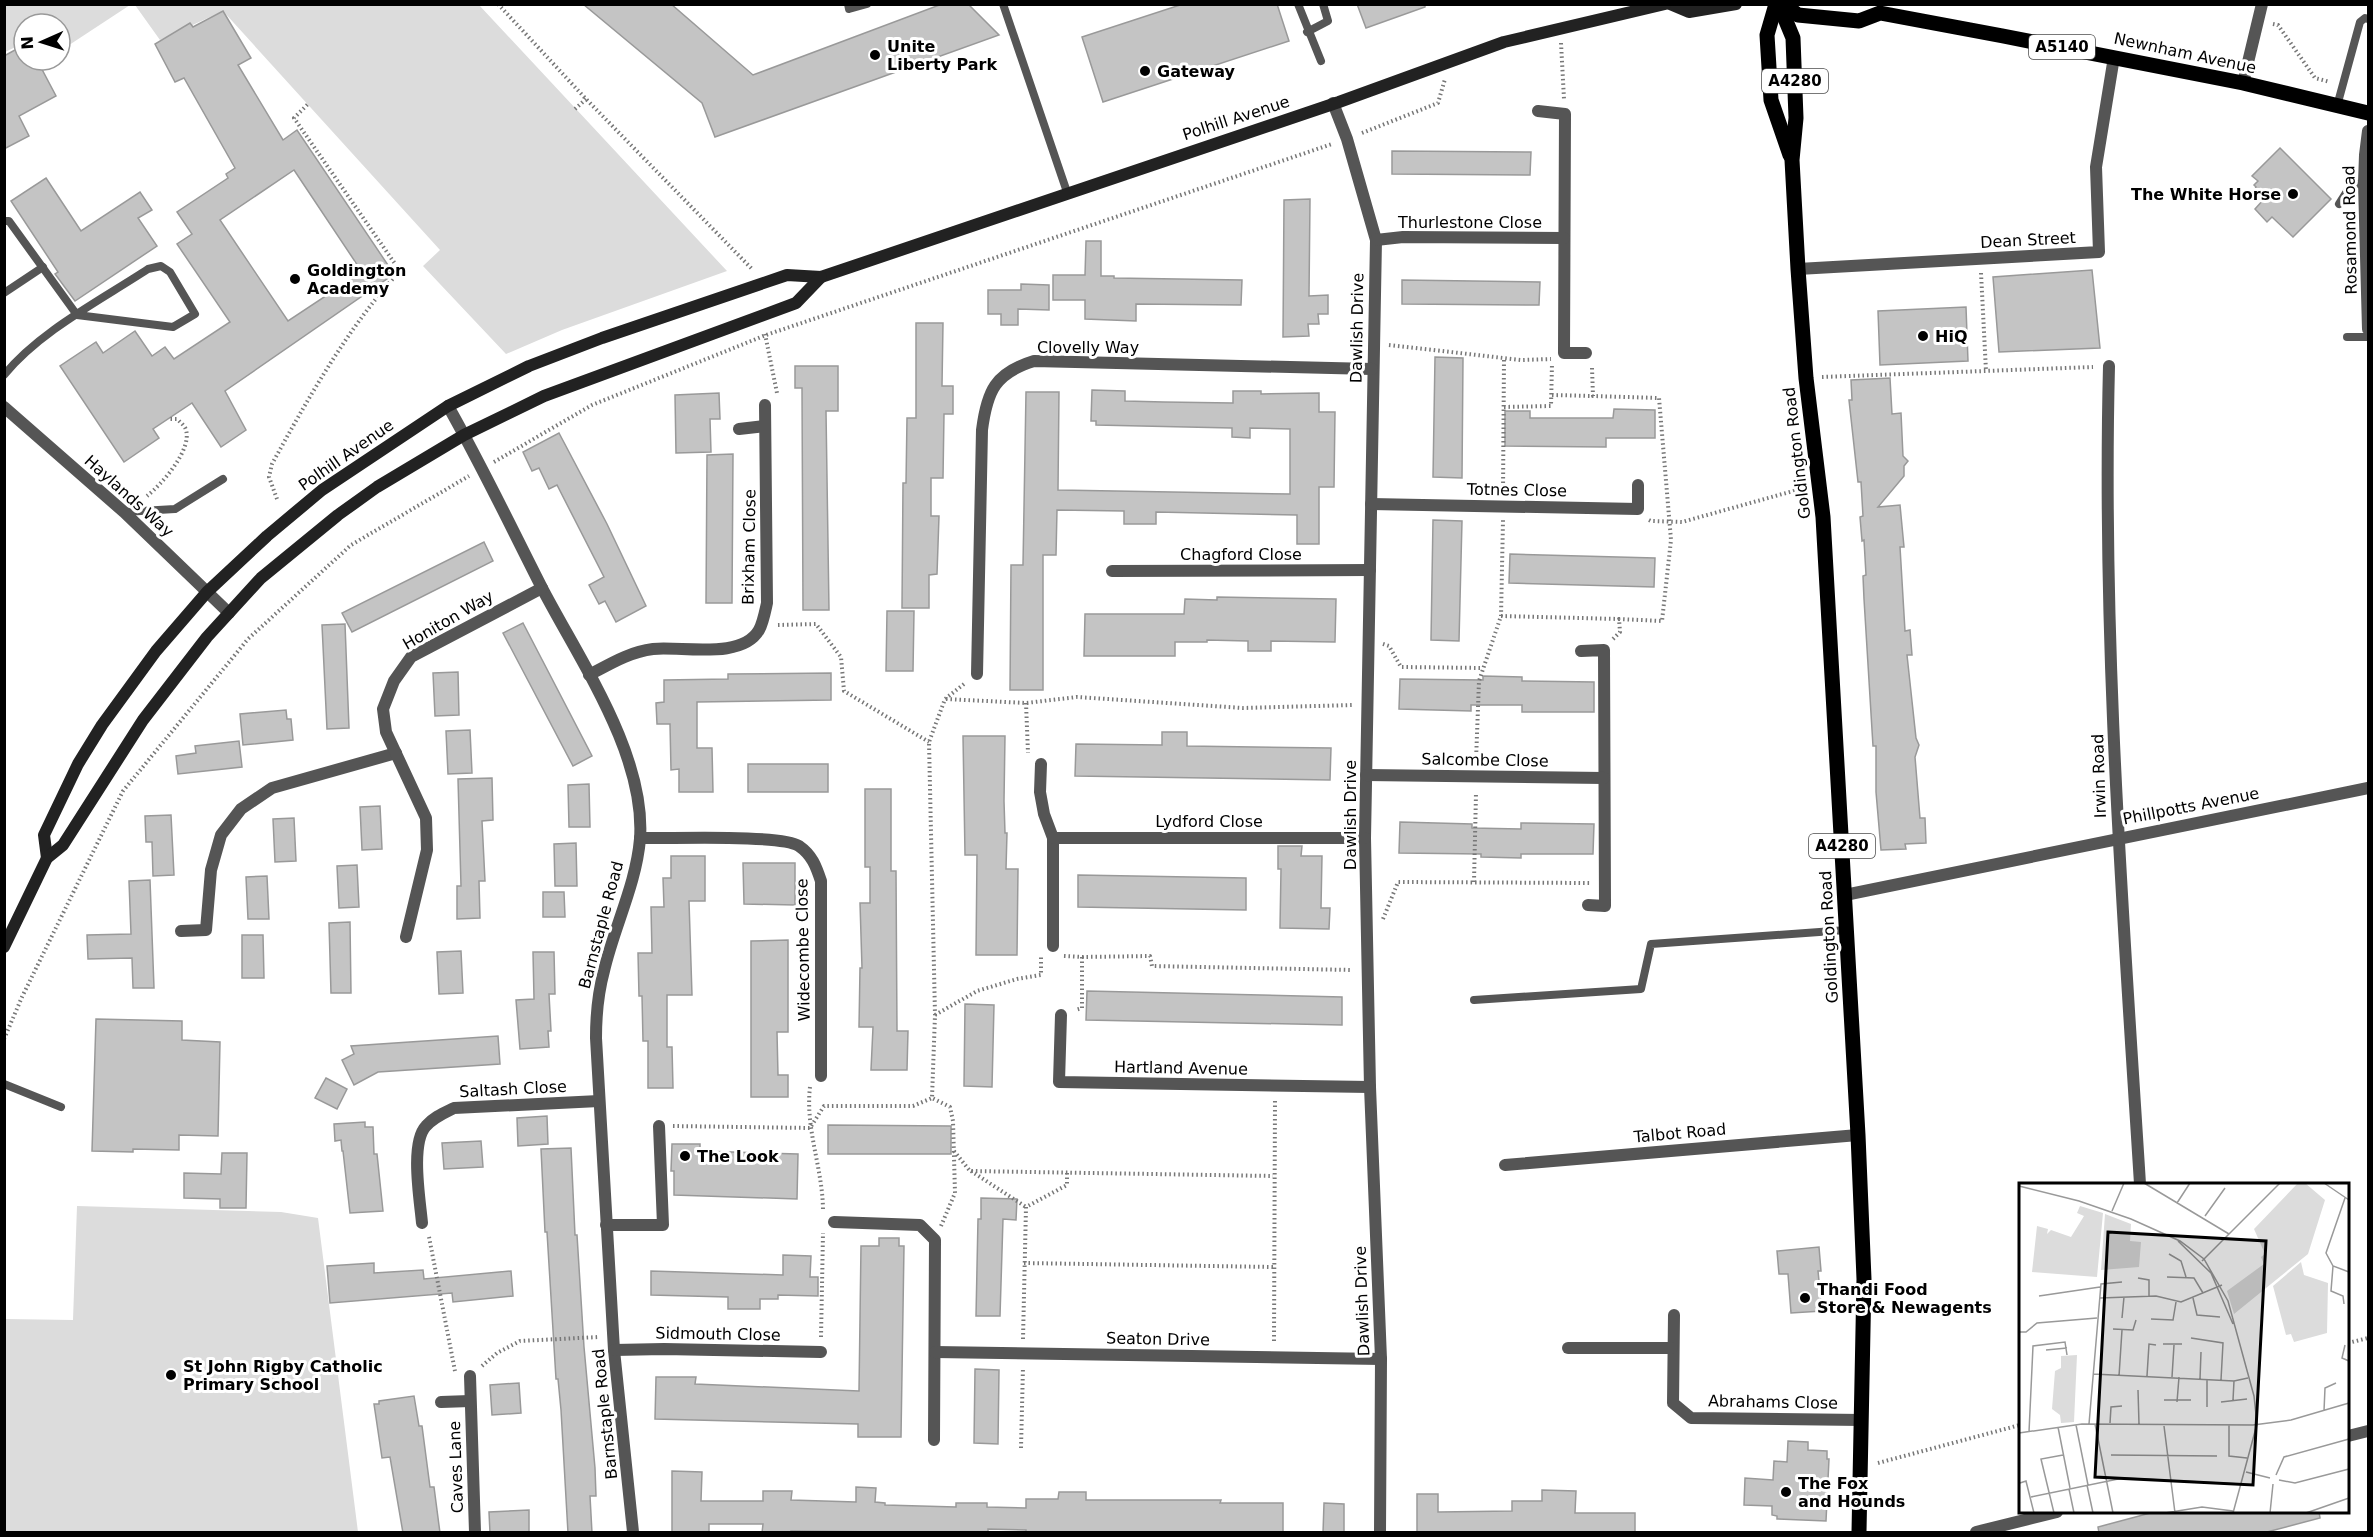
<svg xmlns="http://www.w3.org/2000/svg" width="2373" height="1537" font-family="'DejaVu Sans',sans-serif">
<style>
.green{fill:#dcdcdc}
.building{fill:#c4c4c4;stroke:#999;stroke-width:1.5;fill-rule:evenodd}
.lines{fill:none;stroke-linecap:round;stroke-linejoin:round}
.path{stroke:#777;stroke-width:4;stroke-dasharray:1.5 3;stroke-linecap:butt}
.lane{stroke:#555;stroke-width:8}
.street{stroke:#555;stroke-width:12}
.secondary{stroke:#222;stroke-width:12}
.primary{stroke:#000;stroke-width:15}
.poi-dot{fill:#000;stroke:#fff;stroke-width:2}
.labels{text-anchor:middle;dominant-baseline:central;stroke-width:6;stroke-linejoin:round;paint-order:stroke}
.shield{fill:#fff;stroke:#4c4c4c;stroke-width:1.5}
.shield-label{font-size:15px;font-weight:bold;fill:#000}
.poi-label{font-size:16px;font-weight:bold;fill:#000;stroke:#fff;text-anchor:start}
.street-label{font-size:16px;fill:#000;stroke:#fff}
.inset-road{fill:none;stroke:#999;stroke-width:1.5}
.view{fill:#000;fill-opacity:0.15;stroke:#000;stroke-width:3}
.inset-edge{fill:none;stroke:#000;stroke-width:3}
</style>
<rect width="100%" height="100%" fill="#fff"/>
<!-- green -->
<g class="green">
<path d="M4 5 5 4 130 5 60 51V24H24V43L5 52Z"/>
<path d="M135 5H479L727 271 562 330 506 354 423 266 440 250 223 11 160 40Z"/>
<path d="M77 1206 281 1212 318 1218 358 1532H5V1319L73 1320Z"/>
</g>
<!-- building -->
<g class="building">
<path d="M583 4H671L753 75 942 4H968L999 35 715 137 702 103Z"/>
<path d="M1183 4H1277L1289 41 1103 102 1082 37Z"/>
<path d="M1357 4H1425V7L1366 28Z"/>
<path d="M223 11 251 58 238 65 283 140 297 130 394 274 225 391 246 430 221 447 192 403 153 429 159 438 124 462 60 366 96 342 103 353 135 331 152 356 165 347 174 359 230 322 177 244 192 234 177 212 228 178 226 174 235 168 184 78 175 82 155 44 190 23 193 27ZM294 170 362 272 288 321 220 220Z"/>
<path d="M24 45V60H37L56 96 19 116 29 136 4 149V56Z"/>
<path d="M2280 148 2331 199 2293 237 2272 217 2267 222 2255 209 2264 199 2255 189 2256 187 2254 185 2258 181 2252 176Z"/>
<path d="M1392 151 1531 152 1530 175 1392 174Z"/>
<path d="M46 178 81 231 140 192 152 210 138 218 157 246 75 301 55 274 58 272 11 201Z"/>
<path d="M1310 199 1309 296 1328 295V314H1318L1319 324H1308L1309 336 1283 337 1284 200Z"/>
<path d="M1086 241H1101V276H1114V278L1242 280 1241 305 1136 304V321L1085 319V300H1053V275H1085Z"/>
<path d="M2092 270 2100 348 1999 352 1993 277Z"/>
<path d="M1402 280 1540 282 1539 305 1402 304Z"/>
<path d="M1021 284 1049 285V310L1018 309V325H1001V314H988V290H1021Z"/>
<path d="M1966 307 1968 361 1880 365 1878 311Z"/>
<path d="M916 323H943L942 386H953V414H944L943 478H931V516H939L937 574 929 575V608H902L903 483H906L907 418H916Z"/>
<path d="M1435 357 1463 358 1462 478 1433 477Z"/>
<path d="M795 366H838V411H826L829 610H803L802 388H795Z"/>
<path d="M1890 378 1892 414 1901 413 1903 456 1908 461 1904 466V476L1878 507 1900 505 1904 547H1900L1905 631 1910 630 1912 655H1907L1916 738 1919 745 1915 757 1920 818H1925L1926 843 1905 844 1906 849 1881 850 1876 792V746H1873L1864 599 1863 576 1866 575 1864 540 1862 541 1860 517 1863 516 1861 482H1858L1849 400H1852L1851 380Z"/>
<path d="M1092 390 1125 391V401L1164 402 1233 403V391H1261V394L1319 393V412H1335L1334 487H1319V544H1297V515L1156 512V524H1124V511L1057 510 1056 555H1043V690H1010L1011 565H1023L1026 392H1059L1058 490 1290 494V429L1250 428V438L1232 437V428L1096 425V421H1091Z"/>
<path d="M719 393 720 419H710L711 452 676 453 675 395Z"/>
<path d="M1614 409 1655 410V438H1606V447L1505 446V411H1530V418H1613Z"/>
<path d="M559 433 607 524 646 606 616 622 605 601 599 604 589 585 604 577 557 485 549 489 539 468 532 471 523 452Z"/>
<path d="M733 454 732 603H706L707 455Z"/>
<path d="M1433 520 1462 521 1459 641 1431 640Z"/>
<path d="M484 542 493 561 352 632 342 613Z"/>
<path d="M1510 554 1655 558 1654 587 1509 583Z"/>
<path d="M1217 597 1336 599 1335 642 1271 641V651H1248V641L1207 640V642H1175V656H1084L1085 614H1184L1185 599 1217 600Z"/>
<path d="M887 611H914L913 671H886Z"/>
<path d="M523 623 592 756 573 766 503 633Z"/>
<path d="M345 624 349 728 327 729 322 625Z"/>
<path d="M458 672 459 715 435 716 433 673Z"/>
<path d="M831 673V700L697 702V748H712L713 792H679V769L671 770 670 724H657L656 703 664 702V680L728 679V674Z"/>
<path d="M1483 676 1522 677V681L1594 682V712H1522V705H1471V711L1399 709 1400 679 1483 680Z"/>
<path d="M286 710 287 719H291L293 740 243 745 240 714Z"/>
<path d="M470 730 472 773 448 774 446 731Z"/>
<path d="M1162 732H1187V746L1331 748 1330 780 1075 776 1076 744 1162 745Z"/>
<path d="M963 736H1005L1004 801 1005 833H1007L1006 869H1018L1017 955H976L977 855H965Z"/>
<path d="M239 741 242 767 178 774 176 756 196 753 195 746Z"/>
<rect x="748" y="764" width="80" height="28"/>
<path d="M492 778 493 820 482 821 485 881H479L480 918 457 919V886H461L458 779Z"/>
<path d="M589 784 590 827H569L568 785Z"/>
<path d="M865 789H891V871H896L897 1031H908L907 1070H871L873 1027H859L860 968H862L860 903H870V867H865Z"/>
<path d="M380 806 382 849 362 850 360 807Z"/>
<path d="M171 815 174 875 153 876 152 842H146L145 816Z"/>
<path d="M294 818 296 861 275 862 273 819Z"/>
<path d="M1400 822 1472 824V828L1521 829V823L1594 824 1593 854H1521V858L1481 857V854L1399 853Z"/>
<path d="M576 843 577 886H555L554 844Z"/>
<path d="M1278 846H1302L1301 856H1322L1321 908H1330L1329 929 1280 928 1281 869H1278Z"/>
<path d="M671 856H705V901H689L692 995H667V1047H672L673 1088H648V1041H643L642 996H639L638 953H652L651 907H664L663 878H671Z"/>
<path d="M743 863H795V905L744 904Z"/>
<path d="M357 865 359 907 339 908 337 866Z"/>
<path d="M1078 875 1246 878V910L1078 907Z"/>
<path d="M267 876 269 919H248L246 877Z"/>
<path d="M150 880 154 988H133L132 958 88 959 87 935 131 934 129 881Z"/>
<path d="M543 892H564L565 917H543Z"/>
<path d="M350 922 351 993H331L329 923Z"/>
<path d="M242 935H263L264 978H242Z"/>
<path d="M788 940V1032H777L778 1075H788V1097H751V941Z"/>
<path d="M461 951 463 993 439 994 437 952Z"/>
<path d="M533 952H554L555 994H549L551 1031H548L549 1047 520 1049 516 1000 534 999Z"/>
<path d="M1087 991 1342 997V1025L1086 1020Z"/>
<path d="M965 1004 994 1005 992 1087 964 1086Z"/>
<path d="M96 1019 182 1021V1040L220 1042 218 1136 179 1135V1150L133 1149V1152L92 1151Z"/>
<path d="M498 1036 500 1064 378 1072 354 1085 342 1060 354 1054 351 1046Z"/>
<path d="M326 1078 347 1089 337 1109 315 1098Z"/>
<path d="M547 1116 548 1144 518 1146 517 1118Z"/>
<path d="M365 1122V1127H373L374 1154H377L383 1211 350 1213 343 1151H342L341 1140 335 1141 334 1124Z"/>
<path d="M828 1125 951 1126V1154H828Z"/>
<path d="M481 1141 483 1167 444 1169 442 1143Z"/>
<path d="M672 1144H700V1151L798 1154 797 1199 674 1195V1171H671Z"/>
<path d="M571 1148 575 1235H577L584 1347 595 1468 596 1496H590L592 1533H568L561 1410 558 1379H556L547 1232H545L541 1149Z"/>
<path d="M222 1153H247L246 1208H220V1199L184 1198V1173L221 1174Z"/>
<path d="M981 1198 1017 1199 1016 1220 1003 1219 1000 1316H976L978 1219H981Z"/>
<path d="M879 1238H899V1246H904L901 1437H858V1424L655 1419 656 1377H696L695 1384 859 1391 861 1246H879Z"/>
<path d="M1819 1247 1821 1271H1818L1822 1311 1791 1313 1788 1274H1779L1777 1251Z"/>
<path d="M783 1255 811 1256 810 1277H818V1296L778 1295V1299H760V1309H728V1297L651 1295V1271L783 1275Z"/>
<path d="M374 1263V1273L423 1270 424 1279 511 1271 513 1296 453 1302 452 1293 330 1303 327 1266Z"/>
<path d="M975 1369 999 1370 998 1444 974 1443Z"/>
<path d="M519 1383 521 1413 492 1415 490 1385Z"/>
<path d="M414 1396 419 1426H422L430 1487H434L440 1533H403L390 1457 382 1458 374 1404H379V1401Z"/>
<path d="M1788 1441 1808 1442V1450L1827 1451V1459H1829L1826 1521 1777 1519V1516L1772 1515V1506L1744 1505 1745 1478 1773 1480 1774 1461 1787 1462Z"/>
<path d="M672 1471 702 1472 701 1501H763V1491H792L791 1500 856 1502V1487L876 1488 875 1502 885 1503V1505L956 1507V1503H987V1507L1026 1508V1499H1058L1059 1492H1086V1500H1221L1220 1503H1283V1532L1026 1533V1530L988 1529V1533L791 1531V1533H762L763 1524H709V1532L672 1533Z"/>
<path d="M1542 1490 1576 1491 1575 1513H1635V1533H1417V1494H1438V1512L1512 1511V1501H1542Z"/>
<path d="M1324 1503 1344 1504V1533H1323Z"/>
<path d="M529 1510V1533H490L489 1512Z"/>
<path d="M2154 1512H2319L2320 1518 2263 1533H2099L2098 1527Z"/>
</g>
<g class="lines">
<!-- path -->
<g class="path">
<path d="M498 4 586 99 753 270"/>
<path d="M2273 24 2278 25 2315 78 2330 82"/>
<path d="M1561 43 1564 99"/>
<path d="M575 109 586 99"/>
<path d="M1362 133 1438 103 1445 79"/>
<path d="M1981 273 1986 371"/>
<path d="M765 334 777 393"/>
<path d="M1389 345 1521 360 1551 359"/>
<path d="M1592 368 1593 396 1659 398 1671 540 1662 621 1619 619 1620 632 1613 639"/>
<path d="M1822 377 2093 367"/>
<path d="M1552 395 1593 396"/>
<path d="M1504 407 1551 406 1552 364"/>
<path d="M494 462 592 405 766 335 1332 144"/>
<path d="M1503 492 1504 358"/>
<path d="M147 496C162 484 192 450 186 430 185 426 181 423 177 419H168"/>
<path d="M277 499 269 477 272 464C307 400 350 324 400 271L294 118 308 104"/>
<path d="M1649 520 1651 521 1682 522 1804 488"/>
<path d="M1501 616 1619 619"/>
<path d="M778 625 816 624 841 657 844 691 929 742"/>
<path d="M1383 644 1389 646 1401 667 1483 668"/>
<path d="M946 699 1026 703 1077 697 1243 708 1352 705"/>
<path d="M1026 703 1028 753"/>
<path d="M1476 761 1479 681 1501 616 1503 520"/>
<path d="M1474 882 1476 793"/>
<path d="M1383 919 1398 882 1590 883"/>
<path d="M1064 956 1082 957V1008L1075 1010"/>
<path d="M1082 957 1150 956 1152 966 1352 970"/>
<path d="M935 1015 977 991 1017 979 1041 975V957"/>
<path d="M4 1039 22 997 123 791 248 639 351 545 469 476"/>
<path d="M810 1087C805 1129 823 1169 823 1211"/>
<path d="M673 1126 810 1128 824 1106H913L932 1098"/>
<path d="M954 1151 970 1171 1273 1176"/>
<path d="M971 1171 1026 1207"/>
<path d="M941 1226 955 1193 953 1121 950 1107 932 1098 935 1015 929 742 945 699 964 684"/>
<path d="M429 1237 455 1371"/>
<path d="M1024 1263 1273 1267"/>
<path d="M821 1337 823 1233"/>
<path d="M1023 1339 1026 1207 1067 1185V1173"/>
<path d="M1274 1341 1275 1100"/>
<path d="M2348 1343 2368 1338"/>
<path d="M482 1366 497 1353 520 1341 599 1337"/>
<path d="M1021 1448 1023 1367"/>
<path d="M1878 1463 2020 1425"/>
</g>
<!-- lane -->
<g class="lane">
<path d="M848 4 849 9 867 4"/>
<path d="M1003 4 1067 192"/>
<path d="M1298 4 1321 61"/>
<path d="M1307 32 1328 21 1323 4"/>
<path d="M2337 106 2360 22 2365 18 2368 19"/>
<path d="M2339 204 2351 185 2364 183"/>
<path d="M4 221H9L77 315 173 327 195 314 170 272 161 266 148 269C101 300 40 331 4 375"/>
<path d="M4 293 43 267"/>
<path d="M2347 337H2368"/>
<path d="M124 512 175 509 223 479"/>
<path d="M1474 1000 1641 989 1651 944 1847 930"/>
<path d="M4 1084 61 1107"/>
</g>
<!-- street -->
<g class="street">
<path d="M2243 83 2262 4"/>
<path d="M1333 103 1347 139 1376 240 1365 838 1370 1087 1381 1359 1380 1532"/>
<path d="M1538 111 1565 114 1564 353H1586"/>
<path d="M2368 131 2365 155 2364 183 2368 329"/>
<path d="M1376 240 1403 237 1564 238"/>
<path d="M1798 269 2099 252 2096 167 2114 57"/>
<path d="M2109 366C2102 639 2123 912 2140 1184"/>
<path d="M448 406C482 466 511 527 542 588 580 661 646 755 640 839 636 885 614 927 604 971 598 993 596 1015 596 1038L614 1350 633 1532"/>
<path d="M4 407 124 512 229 613"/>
<path d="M739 429 765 426"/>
<path d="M1371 504 1638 509V485"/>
<path d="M1112 571 1370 570"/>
<path d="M1581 651 1604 650 1605 906 1588 905"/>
<path d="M977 674 982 430C987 391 995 373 1034 361L1372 369"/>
<path d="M589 675C610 664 629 652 653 649 682 646 742 660 759 630 763 623 765 612 767 603L765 405"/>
<path d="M1041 764 1040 792 1044 814 1053 838V946"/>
<path d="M1366 775 1604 778"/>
<path d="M640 838C668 839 781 834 799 846 812 855 816 866 821 881V1076"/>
<path d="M1053 838H1365"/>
<path d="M1845 895 2368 788"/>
<path d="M181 931 206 930 211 870 221 835 241 809 272 788 396 753"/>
<path d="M406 937 427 850 426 818 386 732 383 709 394 681 411 657 542 588"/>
<path d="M1061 1015 1059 1082 1370 1087"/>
<path d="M1505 1165 1858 1135"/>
<path d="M834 1222 920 1225 935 1240 934 1440"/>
<path d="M422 1223C420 1200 410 1143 426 1126 434 1117 444 1113 454 1108L599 1101"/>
<path d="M606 1225H663L659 1126"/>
<path d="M1674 1315 1673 1403 1691 1418 1862 1420"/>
<path d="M1568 1348H1672"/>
<path d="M614 1350 664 1349 821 1352"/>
<path d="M935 1352 1381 1359"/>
<path d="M470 1376 475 1532"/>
<path d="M441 1402 470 1401"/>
<path d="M2348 1436 2368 1431"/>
<path d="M1976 1532 2057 1512"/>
</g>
<!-- secondary -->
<g class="secondary">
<path d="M1670 4 1689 12 1736 4"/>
<path d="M47 858 44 835 78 764 102 725 156 651 207 592 267 536 322 490 448 406 529 366 602 338 787 275 821 277 1339 102 1504 42 1665 4"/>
<path d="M4 947 47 858 63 845 143 720 207 637 261 578 338 515 377 487 464 435 544 396 796 303 821 277"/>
</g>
<!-- primary -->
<g class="primary">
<path d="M1776 4 1767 35 1771 100 1790 155"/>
<path d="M1779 4 1793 38 1796 118 1792 160 1798 269 1806 378 1823 517 1858 1135 1864 1279 1859 1532"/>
<path d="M1783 4 1798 15 1859 21 1880 13 2003 36 2243 83 2368 113"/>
</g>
</g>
<!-- markers -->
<g class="poi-dot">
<circle cx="875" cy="55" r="6"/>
<circle cx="1145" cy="71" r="6"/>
<circle cx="2293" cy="194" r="6"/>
<circle cx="295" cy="279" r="6"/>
<circle cx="1923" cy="336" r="6"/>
<circle cx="685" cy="1156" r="6"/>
<circle cx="1805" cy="1298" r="6"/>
<circle cx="171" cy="1375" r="6"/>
<circle cx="1786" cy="1492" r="6"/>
</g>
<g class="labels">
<!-- shield labels -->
<g class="shield">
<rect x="2029" y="35" width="66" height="24" rx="4.5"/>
<rect x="1762" y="69" width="66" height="24" rx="4.5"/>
<rect x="1809" y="834" width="66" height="24" rx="4.5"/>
</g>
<g class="shield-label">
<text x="2062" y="47">A5140</text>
<text x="1795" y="81">A4280</text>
<text x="1842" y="846">A4280</text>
</g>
<!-- poi labels -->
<g class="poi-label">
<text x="887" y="46">Unite<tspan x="887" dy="18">Liberty Park</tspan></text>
<text x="1157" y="71">Gateway</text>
<text x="2281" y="194" text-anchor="end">The White Horse</text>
<text x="307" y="270">Goldington<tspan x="307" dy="18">Academy</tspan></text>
<text x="1935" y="336">HiQ</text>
<text x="697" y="1156">The Look</text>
<text x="1817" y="1289">Thandi Food<tspan x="1817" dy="18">Store &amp; Newagents</tspan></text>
<text x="183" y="1366">St John Rigby Catholic<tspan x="183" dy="18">Primary School</tspan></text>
<text x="1798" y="1483">The Fox<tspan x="1798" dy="18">and Hounds</tspan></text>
</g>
<!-- street labels -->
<g class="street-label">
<text transform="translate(2185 53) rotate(12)">Newnham Avenue</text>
<text transform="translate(1236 118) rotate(-18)">Polhill Avenue</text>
<text x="1470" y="222">Thurlestone Close</text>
<text transform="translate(2350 230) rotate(-91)">Rosamond Road</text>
<text transform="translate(2028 240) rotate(-3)">Dean Street</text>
<text transform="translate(1357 328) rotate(-89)">Dawlish Drive</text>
<text x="1088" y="347">Clovelly Way</text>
<text transform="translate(1797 453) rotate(-97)">Goldington Road</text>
<text transform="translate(346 455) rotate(-35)">Polhill Avenue</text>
<text transform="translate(1517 490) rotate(1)">Totnes Close</text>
<text transform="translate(129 496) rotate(42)">Haylands Way</text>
<text transform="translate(749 547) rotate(-89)">Brixham Close</text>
<text x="1241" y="554">Chagford Close</text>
<text transform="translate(448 620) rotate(-30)">Honiton Way</text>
<text transform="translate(1485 760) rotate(1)">Salcombe Close</text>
<text transform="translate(2099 776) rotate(-92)">Irwin Road</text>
<text transform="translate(2191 806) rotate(-11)">Phillpotts Avenue</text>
<text transform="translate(1350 815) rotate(-90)">Dawlish Drive</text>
<text x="1209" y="821">Lydford Close</text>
<text transform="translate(601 925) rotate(-75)">Barnstaple Road</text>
<text transform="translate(1829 937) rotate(-93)">Goldington Road</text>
<text transform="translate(803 950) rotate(-91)">Widecombe Close</text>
<text transform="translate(1181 1068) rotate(1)">Hartland Avenue</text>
<text transform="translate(513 1089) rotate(-3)">Saltash Close</text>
<text transform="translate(1680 1133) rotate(-5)">Talbot Road</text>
<text transform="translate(1362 1301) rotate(-92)">Dawlish Drive</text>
<text transform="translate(718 1334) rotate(1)">Sidmouth Close</text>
<text transform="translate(1158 1339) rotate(1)">Seaton Drive</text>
<text transform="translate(1773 1402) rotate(1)">Abrahams Close</text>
<text transform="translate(605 1414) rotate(-96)">Barnstaple Road</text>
<text transform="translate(456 1467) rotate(-92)">Caves Lane</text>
</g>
</g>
<!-- overview -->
<g transform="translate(2019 1183)">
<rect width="330" height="330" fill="#fff"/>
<path d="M279 0H286L306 17 289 71 215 131 208 108 245 81 242 74 246 71 235 46ZM61 23 84 30 78 94 13 89 18 43 29 46 28 51 32 47 52 54 65 33 58 30ZM86 31 112 41 111 58 122 59 120 84 82 87ZM282 79 285 92 309 100 308 150 275 159 272 151 267 152 254 103ZM58 172 55 239 42 240 41 232 33 226 36 188 42 185V173Z" fill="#dcdcdc"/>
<path class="inset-road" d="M125 0 210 51M305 0 330 17M0 3 60 18 112 36 161 58 185 76 209 118 235 213 238 241M326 15 307 70 314 83 330 89M158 20 171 0M93 28 105 0M186 33 206 5M159 58 192 90 214 141M150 71 162 78 167 94M183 78 261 0M314 83 312 108 324 113 325 121M148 94 175 95 184 110M119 95 130 97V113M20 113 81 104M81 115 137 113 162 119 203 102M174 115 178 132 201 134M103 135 105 114M132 136 154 137 157 119M94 146 114 147 117 137M0 149H7L18 140 78 135M172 155 204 160 202 197M144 161H163M326 162 323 175 330 178M27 167 48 165M74 191 215 198 229 195M100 193 103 147M128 193 130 161 137 162M153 194 155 162M181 196 182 169M188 196V224M119 207 120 241M145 217H172M214 217 215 198M158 219 160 194M202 219 228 216M305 228 306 205 317 200M91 240 92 224 103 223M70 241 82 101 103 99M76 241 94 330M57 242 69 302M210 242V273L228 275M145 243 156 330M39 244 51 305M10 249 14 163 46 159 48 172M0 250 63 241 234 242 272 237 330 220M92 272 198 273M227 289 251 295M257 292 265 274 330 256M260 297 276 300 330 286M1 300 7 298 15 330M68 302 74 330M50 306 55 330M12 314 104 295 221 301M35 330 22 276 44 272M146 330 183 324 214 328M214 330 238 241M251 330 254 301M287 330 330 315"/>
<path class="view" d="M89 49 247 58 234 302 76 294Z"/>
<rect width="330" height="330" class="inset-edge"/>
</g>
<!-- border -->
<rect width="2373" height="1537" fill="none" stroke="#000000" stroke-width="12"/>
<!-- north arrow -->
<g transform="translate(42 42) rotate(267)"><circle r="28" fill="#ffffff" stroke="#999999" stroke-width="1.5"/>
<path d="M0-4.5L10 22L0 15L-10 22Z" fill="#000000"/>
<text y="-9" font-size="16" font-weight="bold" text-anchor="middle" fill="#000000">N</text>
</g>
</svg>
